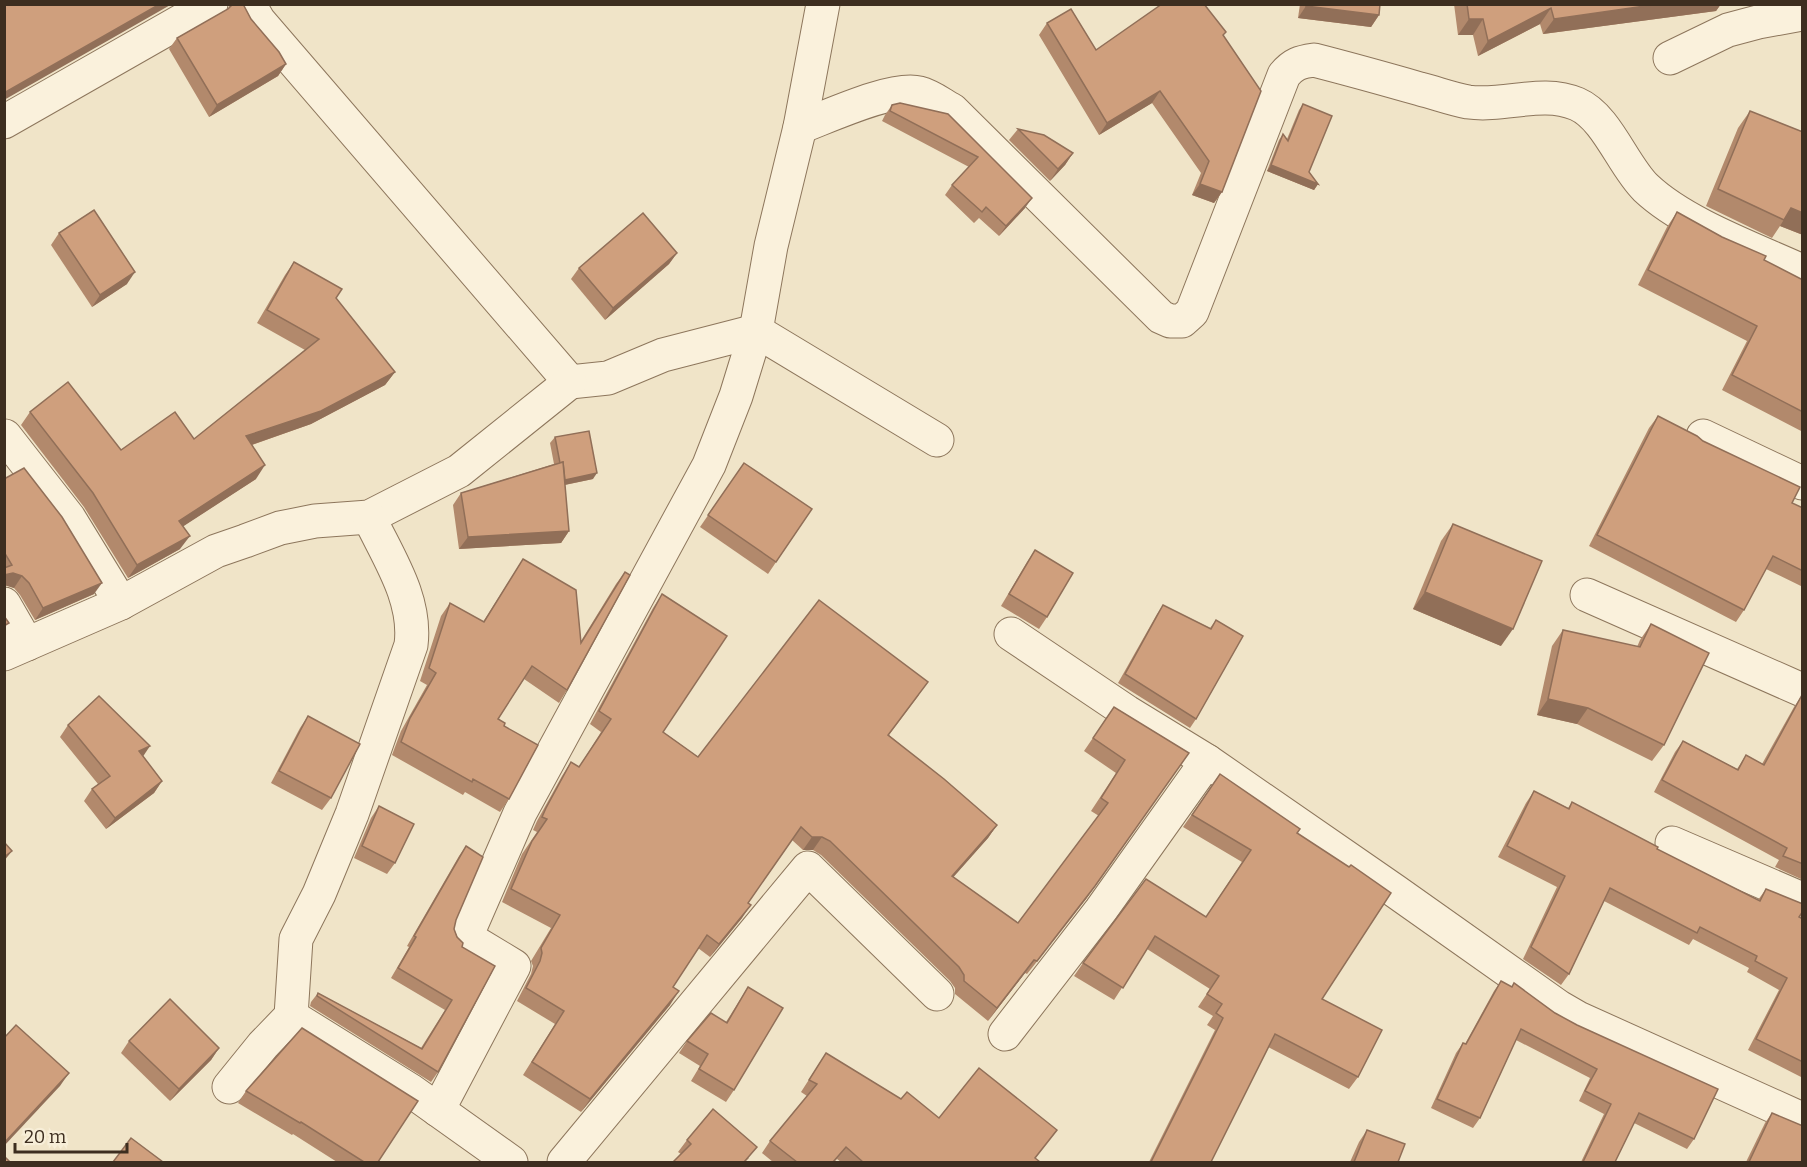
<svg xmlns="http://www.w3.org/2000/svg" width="1807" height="1167" font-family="Bitter,serif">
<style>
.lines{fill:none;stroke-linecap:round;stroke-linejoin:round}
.minor-casing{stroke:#8d765c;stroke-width:35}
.minor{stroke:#faf1dc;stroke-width:33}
.wall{fill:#b2896c}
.shaded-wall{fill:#916f58}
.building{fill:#cf9f7d;stroke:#916f58;stroke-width:1.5}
</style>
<rect width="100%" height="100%" fill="#f0e4c8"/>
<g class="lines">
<defs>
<g id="minor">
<path d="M249 4 259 21 570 382 608 378 663 355 756 331 937 440"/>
<path d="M1670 58 1728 30 1758 22 1802 14"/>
<path d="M4 122 211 4"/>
<path d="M800 127C827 117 893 86 919 93 931 96 941 104 952 110L1161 317 1170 321H1182L1192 312 1284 75C1293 64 1300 62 1314 60 1349 69 1385 79 1420 89 1436 93 1452 99 1468 102 1506 107 1542 89 1577 104 1607 117 1623 166 1646 188 1684 224 1754 249 1802 271"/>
<path d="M5 436 69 518 121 603"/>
<path d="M1703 436 1802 483"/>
<path d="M1587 595 1802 690"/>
<path d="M4 604 27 644"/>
<path d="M1011 634 1127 712 1207 761"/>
<path d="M4 654 121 603 216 551 245 541 280 528 315 521 369 517 459 471 570 382"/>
<path d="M1672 843 1802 899"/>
<path d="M291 1016 410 1090 511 1162"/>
<path d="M1005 1034 1101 910 1207 761 1395 891 1559 1007 1578 1018 1802 1119"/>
<path d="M229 1087 263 1045 291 1016 296 939 319 894 352 814 411 645C417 599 388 557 369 517"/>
<path d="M438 1110 514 966 466 937 520 813 709 465 736 396 756 331 771 246 800 127 823 4"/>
<path d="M564 1162 808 868 937 994"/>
</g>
</defs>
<!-- minor casing -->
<use href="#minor" class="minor-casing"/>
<!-- minor -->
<use href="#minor" class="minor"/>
</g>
<!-- wall -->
<g class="wall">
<path d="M243 4 251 19 286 64 278 76 209 117 169 49 177 38 228 9 230 5Z"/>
<path d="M1300 4H1380L1379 15 1371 27 1298 18Z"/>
<path d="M1454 4H1721L1716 11 1543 34 1540 24 1478 56 1473 35H1458Z"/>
<path d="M1047 23 1096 50 1223 36 1222 192 1214 203 1192 195 1201 173 1152 103 1099 135 1039 35Z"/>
<path d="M1303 104 1309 172 1318 184 1314 190 1267 171 1279 140 1283 134 1287 139 1299 110Z"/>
<path d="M892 105 948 114 1025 208 999 236 979 218 974 223 945 195 952 185 969 167 882 121 885 115Z"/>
<path d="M1750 111 1803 235 1780 226 1772 238 1706 206 1738 128Z"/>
<path d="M1018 129 1073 153 1065 165 1050 181 1009 140Z"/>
<path d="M1677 212 1764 260 1803 280V432L1722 390 1747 341 1638 285 1667 227Z"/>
<path d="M59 233 127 284 92 307 51 245Z"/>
<path d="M677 253 669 264 605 320 571 279 579 268Z"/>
<path d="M294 262 336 298 395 372 385 385 311 424 252 445 256 479 183 526 180 549 128 578 84 507 21 425 30 412 121 450 194 439 305 350 257 323 285 275Z"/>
<path d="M1658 416 1703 441 1792 503 1803 508V587L1766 569 1744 610 1736 622 1589 546 1649 428Z"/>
<path d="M555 437 593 479 565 485 569 531 561 543 459 549 453 505 461 493 554 464 550 443Z"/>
<path d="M744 463 812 509 768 574 700 527Z"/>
<path d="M4 479 94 594 35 620 20 595 14 588 5 585Z"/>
<path d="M1453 524 1501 646 1413 609 1441 541Z"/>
<path d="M1035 550 1047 617 1039 629 1001 606 1027 562Z"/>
<path d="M523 559 581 641 616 584 625 572 567 690 559 703 524 679 498 719 504 726 509 799 500 812 465 792 463 795 392 755 401 731 427 685 420 681 441 616 450 603 483 622Z"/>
<path d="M662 594 663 732 698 757 919 695 889 735 997 825 988 838 953 877 1018 923 1099 816 1091 811 1116 773 1084 751 1114 707 1189 753 1086 899 1027 974 1025 973 988 1021 955 994V988L950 981 821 855 813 850H803L792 840 748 903 742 918 710 957 698 948 673 987 670 1005 581 1112 523 1075 555 1024 517 1001 531 974 533 966 531 961 551 928 502 902 522 854 537 832 533 830 537 821 562 776 571 762 579 767 601 732 590 724 653 608Z"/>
<path d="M1163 605 1210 628 1216 620 1196 719 1190 728 1118 683 1157 614Z"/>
<path d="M1651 624 1664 745 1652 761 1577 724 1537 715 1552 646 1563 630 1637 647 1640 640Z"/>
<path d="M1802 695 1803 696V880L1775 867 1779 860 1654 792 1675 752 1683 741 1737 769 1746 755 1762 764 1794 707Z"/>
<path d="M308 716 331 798 322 810 271 783 300 728Z"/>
<path d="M68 725 143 757 162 781 154 793 106 829 84 801 92 789 98 784 60 737Z"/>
<path d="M1220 774 1297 833 1322 999 1358 1077 1349 1089 1268 1047 1211 1162H1149L1215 1030 1207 1025 1213 1016 1198 1007 1210 989 1147 949 1114 1000 1074 976 1083 963 1206 917 1242 862 1183 827Z"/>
<path d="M1534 791 1568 808 1572 802 1657 849 1758 900 1766 889 1799 917 1803 919V1078L1748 1050 1779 990 1747 972 1749 968 1693 939 1689 945 1604 901 1569 974 1561 985 1523 959 1557 887 1498 857 1526 803Z"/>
<path d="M379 806 395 863 387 874 354 858 371 818Z"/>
<path d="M466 846 454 929 462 947 438 1072 431 1082 310 1006 311 1002 318 993 421 1048 445 1010 391 978 409 947 407 946 459 856Z"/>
<path d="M1501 981 1511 987 1514 983 1694 1139 1687 1149 1634 1123 1615 1162H1581L1604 1114 1579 1101 1590 1078 1516 1040 1480 1118 1473 1128 1431 1108 1456 1053 1463 1043 1465 1044 1494 991Z"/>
<path d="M748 987 734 1090 726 1102 691 1081 700 1066 679 1053 687 1041 726 1022Z"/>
<path d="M129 1041 219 1048 211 1060 170 1101 121 1053Z"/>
<path d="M826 1053 901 1099 939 1118 1057 1130 1035 1158 1040 1162H841L837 1159 834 1162H773L762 1153 770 1141 807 1096 801 1092Z"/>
<path d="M246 1091 378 1162H337L293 1134 292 1135 238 1103Z"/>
<path d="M1772 1113 1803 1162H1746L1765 1123Z"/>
<path d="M1367 1130 1398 1162H1350L1359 1142Z"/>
<path d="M687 1140 749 1158 745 1162H673L681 1154 678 1152Z"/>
</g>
<!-- shaded-wall -->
<g class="shaded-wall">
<path d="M160 4H172L4 100V93Z"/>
<path d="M1659 4H1721L1716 11 1543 34 1554 19Z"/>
<path d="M1306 6 1379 15 1371 27 1298 18Z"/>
<path d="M1551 8 1540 24 1478 56 1488 41Z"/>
<path d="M1469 19H1483L1473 35H1458Z"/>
<path d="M286 64 278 76 209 117 217 105Z"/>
<path d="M1160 91 1152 103 1099 135 1107 123Z"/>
<path d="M1073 153 1065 165 1050 181 1058 169Z"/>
<path d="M1271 165 1318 184 1314 190 1267 171Z"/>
<path d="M1200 184 1222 192 1214 203 1192 195Z"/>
<path d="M1032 198 1025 208 999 236 1006 226Z"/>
<path d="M1791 208 1803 213V235L1780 226Z"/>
<path d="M677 253 669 264 605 320 613 308Z"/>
<path d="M135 272 127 284 92 307 100 295Z"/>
<path d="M395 372 385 385 311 424 237 450 246 436Z"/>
<path d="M265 465 256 479 170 535 179 521Z"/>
<path d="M597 473 593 479 559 486 563 480Z"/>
<path d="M569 531 561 543 459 549 468 537Z"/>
<path d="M190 536 180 549 128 578 137 565Z"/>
<path d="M13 573 22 576 14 588 4 585V575Z"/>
<path d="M102 583 94 594 35 620 43 608Z"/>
<path d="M1425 592 1513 629 1501 646 1413 609Z"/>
<path d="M1548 699 1588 708 1577 724 1537 715Z"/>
<path d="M150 746 142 758 139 751Z"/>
<path d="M1189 753 1086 899 1027 974 1037 961Z"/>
<path d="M162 781 154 793 106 829 115 818Z"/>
<path d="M997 825 988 838 942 890 952 876Z"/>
<path d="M812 837H822L813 850H803Z"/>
<path d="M12 851 4 861V857Z"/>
<path d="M751 905 742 918 710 957 719 944Z"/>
<path d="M1034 960 1025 973 988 1021 997 1008Z"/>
<path d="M679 991 670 1005 581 1112 590 1099Z"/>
<path d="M219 1048 211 1060 170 1101 179 1089Z"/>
<path d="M69 1073 60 1086 4 1146V1143Z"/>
</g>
<!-- building -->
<g class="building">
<path d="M4 4H160L4 93Z"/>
<path d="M233 4H243L251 19 279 52 286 64 217 105 177 38 228 9Z"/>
<path d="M1162 4H1204L1226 32 1223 35 1261 91 1222 192 1200 184 1209 161 1160 91 1107 123 1047 23 1071 9 1096 50Z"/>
<path d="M1306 4H1380L1379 15 1306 6Z"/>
<path d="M1467 4H1659L1554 19 1551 8 1488 41 1483 19H1469Z"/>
<path d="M900 103 948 114 1032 198 1006 226 986 207 982 212 952 185 978 157 890 111 892 105Z"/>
<path d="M1303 104 1332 116 1309 172 1318 184 1271 165 1283 134 1288 141Z"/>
<path d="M1750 111 1803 132V213L1791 208 1784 220 1718 189Z"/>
<path d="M1018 129 1044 135 1073 153 1058 169Z"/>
<path d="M94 210 135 272 100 295 59 233Z"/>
<path d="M1677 212 1722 237 1766 256 1764 260 1803 280V412L1732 375 1757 326 1648 270Z"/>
<path d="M643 213 677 253 613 308 579 268Z"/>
<path d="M294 262 342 289 336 298 395 372 321 411 246 436 265 465 179 521 190 536 137 565 93 493 30 412 68 382 121 450 175 412 194 439 319 339 267 310Z"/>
<path d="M1658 416 1697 436 1703 441 1800 487 1792 503 1803 508V571L1773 556 1744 610 1597 535Z"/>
<path d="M589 431 597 473 565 480 563 462 560 463 555 437Z"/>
<path d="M563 462 569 531 468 537 461 493Z"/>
<path d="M744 463 812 509 776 562 708 515Z"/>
<path d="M24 468 62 517 102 583 43 608 29 583 22 576 13 573 4 575V568L12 565 4 552V479Z"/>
<path d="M1453 524 1542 561 1513 629 1425 592Z"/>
<path d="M1035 550 1073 573 1047 617 1009 594Z"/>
<path d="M523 559 576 590 581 643 625 572 630 575 567 690 532 666 498 719 505 723 504 726 538 745 509 799 473 779 472 782 401 742 410 718 436 673 429 668 450 603 484 622Z"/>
<path d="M662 594 727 636 663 732 698 757 819 600 928 682 888 735 944 779 997 825 952 876 1018 923 1108 803 1101 798 1125 760 1093 738 1114 707 1189 753 1095 886 1037 961 1034 960 997 1008 964 981V975L959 967 830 841 822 837H812L801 827 748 903 751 905 719 944 707 935 673 987 679 991 590 1099 532 1062 564 1011 526 988 540 961 542 953 541 948 560 915 511 889 532 841 547 819 542 817 546 808 571 762 579 767 611 719 599 711Z"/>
<path d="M1163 605 1211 629 1216 620 1243 636 1196 719 1125 674Z"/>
<path d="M4 616 9 623 4 626Z"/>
<path d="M1651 624 1709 653 1664 745 1588 708 1548 699 1563 630 1640 647Z"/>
<path d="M1802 695 1803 696V864L1783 856 1787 848 1662 780 1683 741 1738 770 1746 755 1764 765Z"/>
<path d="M99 696 150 746 139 751 162 781 115 818 92 789 110 776 68 725Z"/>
<path d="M308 716 360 744 331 798 279 771Z"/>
<path d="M1220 774 1300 829 1297 833 1349 867 1351 865 1391 893 1322 999 1382 1030 1358 1077 1275 1034 1211 1162H1151L1223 1018 1216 1013 1222 1004 1207 994 1219 976 1155 936 1123 988 1083 963 1146 879 1206 917 1251 850 1192 815Z"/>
<path d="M1534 791 1569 809 1572 802 1658 847 1657 849 1760 901 1766 889 1803 904V911L1799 917 1803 919V1062L1756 1039 1787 978 1755 961 1757 956 1700 927 1697 933 1610 888 1569 974 1531 947 1565 876 1507 846Z"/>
<path d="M379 806 414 824 395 863 362 846Z"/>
<path d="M4 842 12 851 4 857Z"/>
<path d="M466 846 483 857 456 920 454 929 457 937 463 943 462 947 495 966 438 1072 317 996 318 993 422 1049 452 1000 398 968 416 937 414 936Z"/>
<path d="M1501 981 1512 987 1514 983 1555 1013 1577 1025 1718 1089 1694 1139 1639 1113 1615 1162H1583L1611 1104 1585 1091 1597 1069 1521 1029 1480 1118 1437 1099 1463 1043 1466 1044Z"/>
<path d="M748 987 783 1008 734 1090 699 1069 708 1054 687 1041 711 1013 727 1023Z"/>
<path d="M170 999 219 1048 179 1089 129 1041Z"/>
<path d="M16 1025 69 1073 4 1143V1038Z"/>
<path d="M302 1028 418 1101 378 1162H364L301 1122 300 1123 246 1091Z"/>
<path d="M826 1053 901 1099 907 1092 939 1118 979 1068 1057 1130 1035 1158 1040 1162H863L846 1147 833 1162H797L770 1141 817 1084 809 1080Z"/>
<path d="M713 1109 757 1147 744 1162H673L691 1144 687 1140Z"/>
<path d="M1772 1113 1803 1126V1162H1749Z"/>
<path d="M1367 1130 1405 1144 1398 1162H1354Z"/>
<path d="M131 1138 163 1162H113Z"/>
<path d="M4 1156 10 1162H4Z"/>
</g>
<!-- border -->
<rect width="1807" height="1167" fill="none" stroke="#3d2e20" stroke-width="12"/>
<!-- scale -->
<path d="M15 1143v9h112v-9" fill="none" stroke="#3d2e20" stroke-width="3"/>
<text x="24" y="1143" font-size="18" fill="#3d2e20" stroke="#f7eed8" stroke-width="4.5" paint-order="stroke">20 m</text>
</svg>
